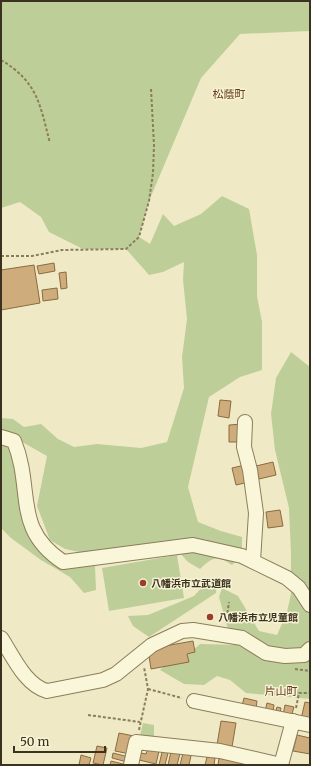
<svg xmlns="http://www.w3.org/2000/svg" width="311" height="766" font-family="Merriweather,'Noto Sans JP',serif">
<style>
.green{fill:#bece99}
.building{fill:#ceac7b;stroke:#8a6b40}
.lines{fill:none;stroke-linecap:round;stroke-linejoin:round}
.minor-casing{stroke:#8b7d5b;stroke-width:16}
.path{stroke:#8b7d5b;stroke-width:2;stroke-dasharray:3 2;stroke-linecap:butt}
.minor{stroke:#f9f6d9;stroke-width:14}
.poi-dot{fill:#9b3d2a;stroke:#f6f3d5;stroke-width:1.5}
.labels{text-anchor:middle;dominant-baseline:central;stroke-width:3;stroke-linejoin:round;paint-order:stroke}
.poi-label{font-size:10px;font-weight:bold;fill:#3b311f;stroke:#f6f3d5;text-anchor:start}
.neighbourhood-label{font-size:11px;fill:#683a1d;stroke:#f6f3d5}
</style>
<rect width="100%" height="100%" fill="#efeac5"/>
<!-- green -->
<g class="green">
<path d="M1 1H310V31L240 34 201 78 149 201 139 237 150 244 163 214 174 226 201 214 222 196 249 209 257 255V296L262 322V370L240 377 209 397 188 487 198 522 221 531 242 537V556L232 565C216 555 213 557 200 569L188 562 178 551 93 555 65 549 50 540 37 506 47 456 1 430V418L13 419 24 427 41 424 58 439 74 447 97 444 141 448 167 442 184 388 182 357 187 319 183 280 184 262 163 272 149 275 126 249H83L49 232 41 217 20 202 1 208Z"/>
<path d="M291 352 310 367V699L246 693 230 680 217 676 204 685 184 684 160 670 165 665 185 657 200 644 242 645 227 626 219 597 222 588 238 596 259 631 277 635 287 612 291 594V554L289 508 275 450 271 414 276 378Z"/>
<path d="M1 437 14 441 29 521 63 562 95 566 96 590 84 593 70 577 41 560 11 538 1 528Z"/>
<path d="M177 555 184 598 109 611 102 568Z"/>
<path d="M207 582 217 583 216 593 149 637 133 626 128 616 148 615 194 596Z"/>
<path d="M143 723 154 725V740H139Z"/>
</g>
<!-- building -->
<g class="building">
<path d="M54 263 55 271 39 274 37 266Z"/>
<path d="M34 265 40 303 1 310V270Z"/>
<path d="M66 272 67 288 61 289 59 273Z"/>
<path d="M57 288 58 299 43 301 42 290Z"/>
<path d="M220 400 231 401 229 418 218 416Z"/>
<path d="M243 424V442H229V425Z"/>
<path d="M273 462 276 475 259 479 256 466Z"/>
<path d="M245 465 249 482 236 485 232 468Z"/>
<path d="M280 510 283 526 268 528 266 512Z"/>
<path d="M193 641 195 652 187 654 189 662 151 669 148 649Z"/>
<path d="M244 698 257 701 256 709 242 706Z"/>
<path d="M305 702 310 703V721L301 719Z"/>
<path d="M267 703 274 705 273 712 265 711Z"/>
<path d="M285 705 294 707 291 717 283 715Z"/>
<path d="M277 707 281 708 280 714 275 713Z"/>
<path d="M221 721 236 723 232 747 217 745Z"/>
<path d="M119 733 134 736 130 754 115 751Z"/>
<path d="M297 735 310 738V754L293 751Z"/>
<path d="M97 746 107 748 103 765 93 763Z"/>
<path d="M172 747 181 750 177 765H168Z"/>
<path d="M148 748 159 751 156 764 139 760 141 753 146 754Z"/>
<path d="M163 748 169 749 165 765H159Z"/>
<path d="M184 749 192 751 189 765H180Z"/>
<path d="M113 753 129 757 127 762 112 758Z"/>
<path d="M81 755 91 758 89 765H79Z"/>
<path d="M207 757 215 758 214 765H205Z"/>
<path d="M219 758 245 763 244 765H218Z"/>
<path d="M111 761 127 765H110Z"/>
</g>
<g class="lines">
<defs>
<g id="minor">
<path d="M245 422 244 447 250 470 256 513 253 561"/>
<path d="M1 437 14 441C34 490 12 528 63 562L193 545 242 556 287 578 299 588 310 605"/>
<path d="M1 638C13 656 25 685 47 691L103 680 116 674 152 645 182 631 193 630 242 638 266 653 285 656 304 655 310 649"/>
<path d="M194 701 310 725"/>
<path d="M131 765 136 742 220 751 281 765"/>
<path d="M281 765 293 721"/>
</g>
</defs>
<!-- minor casing -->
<use href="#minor" class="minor-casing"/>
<!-- path -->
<g class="path">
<path d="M1 60C38 82 40 105 50 143"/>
<path d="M1 256H32L62 250 126 249 139 237 149 201 153 173 154 145 151 89"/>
<path d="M226 623 229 602"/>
<path d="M295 669 310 671"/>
<path d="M148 689 182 698"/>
<path d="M296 708 299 693H310"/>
<path d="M88 715 140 722"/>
<path d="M139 730 148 689 144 667"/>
</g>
<!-- minor -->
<use href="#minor" class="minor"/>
</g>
<!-- markers -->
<g class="poi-dot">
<circle cx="143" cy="583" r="4"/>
<circle cx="210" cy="617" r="4"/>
</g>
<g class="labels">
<!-- poi labels -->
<g class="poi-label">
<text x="151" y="583">八幡浜市立武道館</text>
<text x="218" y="617">八幡浜市立児童館</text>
</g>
<!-- neighbourhood labels -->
<g class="neighbourhood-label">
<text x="229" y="94">松蔭町</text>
<text x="281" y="691">片山町</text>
</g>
</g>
<!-- border -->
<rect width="311" height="766" fill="none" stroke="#3b311f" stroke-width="4"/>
<!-- scale -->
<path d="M14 746v6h91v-6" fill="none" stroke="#3b311f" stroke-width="2"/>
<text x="20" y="746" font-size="12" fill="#3b311f" stroke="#f6f3d5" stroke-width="3" paint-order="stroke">50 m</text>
</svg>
